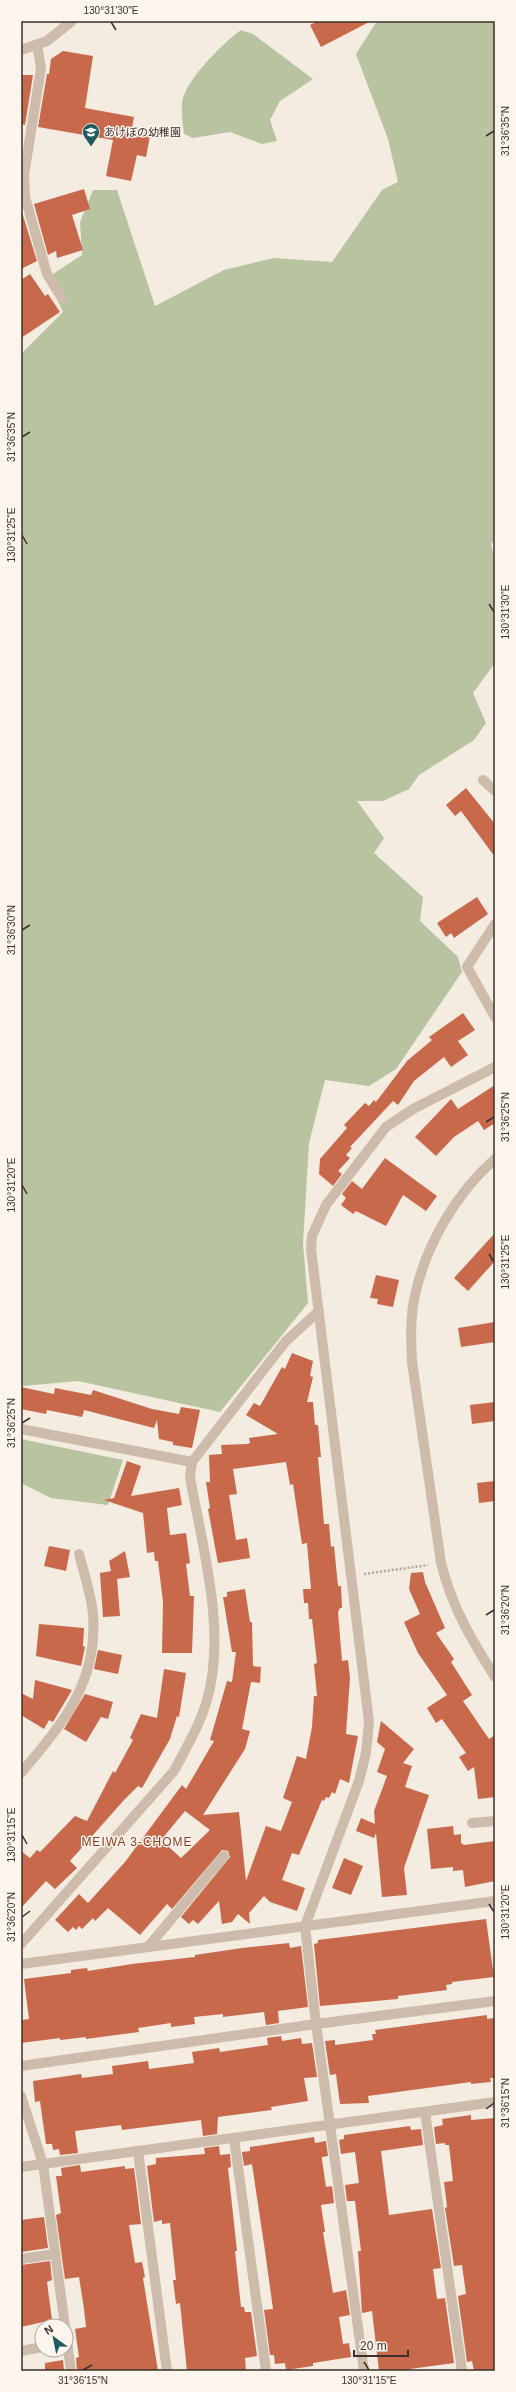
<svg xmlns="http://www.w3.org/2000/svg" width="516" height="2392" font-family="Arial,'Noto Sans JP',sans-serif">
<style>
.green{fill:#b8c4a0}
.building{fill:#c8694b;fill-rule:evenodd}
.lines{fill:none;stroke-linecap:round;stroke-linejoin:round}
.path{stroke:#b9a596;stroke-width:2.5;stroke-dasharray:2 2;stroke-linecap:butt}
.minor{stroke:#cdbbac;stroke-width:10}
.ticks{fill:none;stroke:#3b302b;stroke-width:1.5}
.labels{text-anchor:middle;dominant-baseline:central;stroke-width:3;stroke-linejoin:round;paint-order:stroke}
.poi-label{font-size:11px;fill:#3b302b;stroke:#fbf5ee;text-anchor:start}
.neighbourhood-label{font-size:12px;letter-spacing:1px;fill:#8c3b22;stroke:#fbf5ee}
.neatline{fill:none;stroke:#3b302b;stroke-width:1.5}
.ticks-label{font-size:10px;text-anchor:middle;fill:#3b302b}
</style>
<rect width="100%" height="100%" fill="#f4ebe1"/>
<!-- green -->
<g class="green">
<path d="M377 21H495V541L491 544 495 560V663L473 693 486 723 474 740 419 775 409 789 383 801H357L384 838 374 853 423 897 420 921 458 957 462 972 396 1069 369 1086 325 1080 309 1143 303 1243 308 1303 220 1412 78 1381 23 1386H21V354L63 312 47 278 82 255 80 222 93 190H117L155 306 224 270 274 258 332 262 382 190 398 182 388 139 356 54Z"/>
<path d="M241 30 253 34 313 79 280 101 270 120 277 141 262 144 230 132 193 138 184 134C183 124 181 113 182 103 185 80 223 43 241 30Z"/>
<path d="M21 1439 123 1460 108 1505 51 1498 21 1483Z"/>
</g>
<!-- building -->
<g class="building">
<path d="M318 21H371L321 47 310 25Z"/>
<path d="M63 51 93 56 85 108 134 117 132 128 151 131 146 157 137 155 131 181 106 176 113 140 38 127 47 74H49L51 59Z"/>
<path d="M21 75H33L25 125 21 124Z"/>
<path d="M84 189 90 209 72 215 83 250 57 258 56 251 48 255 34 204Z"/>
<path d="M21 209 37 261 21 269Z"/>
<path d="M30 274 45 296 48 294 60 312 21 338V280Z"/>
<path d="M466 788 495 824V857L461 811 455 816 446 805Z"/>
<path d="M477 897 488 914 454 938 451 933 446 937 437 923Z"/>
<path d="M463 1013 475 1030 458 1041 468 1055 451 1067 444 1057 414 1081 398 1105 393 1101 350 1147 352 1148 346 1155 350 1158 338 1171 342 1174 333 1186 319 1174 320 1159 347 1128 344 1125 365 1103 369 1106 374 1100 376 1102 407 1061 432 1040 429 1037Z"/>
<path d="M495 1085V1123L484 1130 478 1121 454 1137 436 1156 415 1137 451 1099 458 1109Z"/>
<path d="M385 1158 437 1196 426 1211 403 1195 386 1226 356 1211 353 1214 341 1205 346 1198 342 1194 352 1181 362 1189Z"/>
<path d="M495 1233V1261L468 1291 454 1278Z"/>
<path d="M376 1275 399 1280 393 1307 377 1304 378 1299 370 1298Z"/>
<path d="M495 1322V1342L461 1347 458 1328Z"/>
<path d="M292 1353 313 1361 310 1376 313 1377 307 1402H313L315 1425H318L321 1457H318L324 1524H329L331 1547 334 1546 338 1586H341L342 1608H340L338 1612 342 1661 348 1660 350 1678 346 1734 358 1736 349 1783 340 1779 335 1794 332 1792 329 1798 326 1797 324 1801 322 1800 299 1855 292 1853 282 1880 305 1888 297 1911 270 1902 264 1896 249 1913 250 1924 238 1914 232 1922 222 1924 219 1901 198 1924 193 1920 189 1924 181 1917 230 1857 228 1851 222 1850 172 1909 167 1904 140 1935 108 1908 95 1921 93 1918 82 1929 79 1926 76 1930 73 1927 68 1932 55 1920 79 1894 88 1903 125 1862 182 1785 186 1789 214 1741 210 1740 227 1681 232 1682 236 1652H232L223 1597H227V1592L245 1589 250 1622H252L253 1666 261 1667 260 1683 251 1682 242 1729 250 1731 245 1749 203 1815 239 1812 246 1881 266 1826 281 1831 292 1802 283 1798 297 1756 306 1759 312 1727 314 1696H317L314 1664 317 1663 312 1619H309L308 1603H304L303 1589H311L307 1543 302 1544 293 1484 290 1485 286 1462 233 1469 237 1494 229 1495 236 1540 247 1538 250 1558 218 1563 208 1509 210 1508 206 1482H210L209 1455 222 1454 221 1445 247 1444 250 1443 249 1438 278 1434 246 1415 254 1403 260 1406 282 1367 285 1369ZM185 1811 210 1830 181 1858 161 1840Z"/>
<path d="M21 1387 54 1394 55 1388 91 1395 93 1390 152 1409 179 1414 181 1407 200 1410 192 1448 173 1445V1442L159 1439 157 1420 154 1428 84 1410 82 1417 47 1410 46 1414 21 1409Z"/>
<path d="M495 1402V1421L472 1424 470 1405Z"/>
<path d="M127 1461 141 1466 131 1496 179 1488 182 1505 167 1508 170 1535 186 1533 190 1563 186 1564 190 1596H194L192 1653H162L163 1602 158 1561H155L154 1552 147 1553 143 1513 104 1500 114 1498Z"/>
<path d="M495 1481V1501L479 1503 477 1483Z"/>
<path d="M49 1546 70 1550 66 1571 44 1566Z"/>
<path d="M125 1551 130 1577 117 1579 120 1616 103 1617 100 1573 111 1571 109 1561Z"/>
<path d="M423 1572 425 1582 445 1628 436 1633 454 1659 451 1662 472 1695 463 1701 489 1739 495 1735V1797L478 1799 474 1767 468 1771 459 1757 466 1753 442 1719 436 1723 427 1708 447 1695 418 1653 404 1622 420 1614 409 1589 411 1573Z"/>
<path d="M39 1624 84 1628 83 1646 85 1647 81 1666 36 1656Z"/>
<path d="M98 1650 122 1655 118 1674 94 1669Z"/>
<path d="M164 1669 186 1673 179 1717 177 1716 170 1739 142 1788 138 1786 124 1800 70 1861 77 1868 55 1889 46 1881 21 1908V1851L30 1858 37 1850 40 1852 75 1816 87 1821 113 1771 115 1773 133 1740 130 1738 141 1714 157 1718Z"/>
<path d="M35 1680 72 1690 53 1722 49 1720 44 1729 21 1715V1693L33 1699Z"/>
<path d="M85 1694 113 1702 108 1719 101 1717 86 1742 64 1729Z"/>
<path d="M381 1721 414 1749 403 1763 412 1766 405 1787 429 1795 404 1868 407 1895 382 1897 376 1833 374 1838 356 1831 361 1818 375 1824 374 1811 387 1776 377 1772 385 1749 377 1742Z"/>
<path d="M453 1826 454 1835 461 1834V1843L464 1845 495 1841V1881L465 1887 463 1870 453 1871V1867L431 1869 427 1829Z"/>
<path d="M344 1858 363 1866 351 1895 332 1888Z"/>
<path d="M486 1919 494 1977 452 1982V1984L446 1985 447 1990 398 1996V1999L320 2006 314 1944 318 1943V1940Z"/>
<path d="M289 1943 290 1948 301 1946 308 2007 278 2011 279 2023 266 2025 264 2012 223 2017V2014L194 2017 195 2024 171 2027V2023L138 2028 139 2032 86 2039V2037L60 2040V2038L21 2043V2020L29 2019 24 1979 71 1973V1970L87 1968 88 1971 132 1964 195 1957V1955L242 1948Z"/>
<path d="M487 2015V2019L494 2018 495 2025V2078H490L491 2082 471 2084V2082L368 2096 369 2103 340 2104 336 2074 330 2075 325 2041 335 2040V2045L373 2040 372 2034H376L375 2030Z"/>
<path d="M281 2036 282 2041 301 2038 302 2044 312 2043 317 2077 304 2078 308 2101 271 2107 272 2110 218 2117 217 2134 203 2136 201 2120 122 2130 121 2125 75 2131 78 2153 60 2155 59 2149 53 2150 52 2144H46L40 2101 35 2102 33 2081 81 2074 82 2078 113 2074 112 2066 148 2061 149 2069 194 2063 192 2052 219 2048 220 2052 268 2045 267 2038Z"/>
<path d="M471 2115V2120L495 2118V2371H474L472 2361 467 2362 458 2296 466 2294 462 2265 454 2266 445 2208 447 2207 444 2182 453 2181 449 2145H445V2143L436 2144 434 2127 443 2125 442 2119Z"/>
<path d="M410 2126 411 2130 421 2129 423 2145 381 2151 389 2215 432 2209 441 2268 433 2269 437 2299 445 2298 454 2363 410 2369 411 2371H379L372 2311 362 2313 358 2251H361L355 2201H347L345 2185 359 2183 355 2152 341 2154 339 2140 344 2139V2135Z"/>
<path d="M314 2137 315 2143 326 2141 328 2156 322 2157V2160L326 2187 332 2186 334 2203 321 2205 325 2232H323L333 2293 346 2290 350 2315 339 2317 343 2344 349 2343 351 2357 313 2363V2366L286 2370 285 2363 275 2364 274 2355H270L264 2310 273 2309 265 2251 252 2164 244 2166 242 2152 250 2151V2147Z"/>
<path d="M219 2146 220 2155 230 2154 231 2167 228 2168 237 2251H235L241 2307H244L245 2312H251L257 2356 245 2358 246 2371H187L180 2303 176 2304 173 2280H176L170 2223 162 2224V2220L154 2222 147 2166 156 2164V2158L205 2154 204 2148Z"/>
<path d="M80 2165 81 2172 125 2166V2169L134 2168 141 2224 129 2225 135 2263 142 2262 145 2277 143 2278 158 2371H77L76 2358 79 2357 75 2329 86 2327 84 2309 79 2277 65 2279 56 2215 61 2213 56 2176H62L61 2168Z"/>
<path d="M44 2217 48 2248 21 2252V2220Z"/>
<path d="M50 2261 52 2280 47 2282 52 2320 21 2327V2265Z"/>
<path d="M63 2360 64 2371H45V2363Z"/>
</g>
<g class="lines">
<!-- path -->
<path class="path" d="M364 1574 428 1565"/>
<!-- minor -->
<g class="minor">
<path d="M37 45 41 68 24 175 25 197 47 274 62 298"/>
<path d="M21 50 47 41 72 21"/>
<path d="M483 780 495 791"/>
<path d="M495 924 467 967 495 1017"/>
<path d="M495 1159C456 1193 426 1245 415 1295 410 1317 411 1340 412 1362L441 1563C452 1607 471 1639 495 1677"/>
<path d="M21 1429 192 1462"/>
<path d="M21 1773C63 1723 98 1683 93 1614 91 1594 84 1573 79 1554"/>
<path d="M472 1823 495 1821"/>
<path d="M21 1944 174 1771C186 1748 200 1725 207 1700 227 1630 202 1546 190 1477L192 1462 286 1341 319 1311"/>
<path d="M148 1947 224 1856"/>
<path d="M21 1964 495 1901"/>
<path d="M21 2066 316 2024 495 2001"/>
<path d="M21 2096 43 2164 65 2326"/>
<path d="M425 2112 462 2371"/>
<path d="M234 2138 266 2371"/>
<path d="M138 2151 167 2371"/>
<path d="M21 2167 495 2102"/>
<path d="M21 2259 55 2254"/>
<path d="M66 2334 71 2371"/>
<path d="M21 2351 42 2347"/>
<path d="M364 2371 316 2024 305 1926 359 1781 366 1753 369 1722 311 1249 312 1236 326 1205 386 1127 413 1109 495 1067"/>
</g>
</g>
<!-- ticks -->
<path class="ticks" d="M111 22 116 30M486 136 494 131M22 437 30 432M22 535 27 544M489 604 494 612M22 930 30 925M486 1122 494 1117M22 1185 27 1194M489 1254 494 1262M22 1423 30 1418M486 1615 494 1610M22 1835 27 1844M489 1904 494 1912M22 1917 30 1911M486 2109 494 2103M364 2362 369 2370M83 2370 92 2365"/>
<!-- icons -->
<defs>
<symbol id="school-pin" viewBox="-11 -11 22 30"><path d="M0 17L-7.5 6A9.5 9.5 0 1 1 7.5 6Z" fill="#1f5a5e" stroke="#fbf5ee"/><path d="M0-5L7-2L0 1L-7-2ZM-4 1L0 2.5L4 1V4Q0 6-4 4Z" fill="#fff"/></symbol>
</defs>
<g fill-rule="evenodd">
<use href="#school-pin" x="81" y="122" width="20" height="27"/>
</g>
<g class="labels">
<!-- poi labels -->
<g class="poi-label">
<text x="104" y="132">あけぼの幼稚園</text>
</g>
<!-- neighbourhood labels -->
<g class="neighbourhood-label">
<text x="137" y="1842">MEIWA 3-CHOME</text>
</g>
</g>
<!-- border -->
<rect width="516" height="2392" fill="none" stroke="#fbf5ee" stroke-width="44"/>
<!-- north arrow -->
<g transform="translate(54 2338) rotate(327)"><circle r="19" fill="#fbf5ee" stroke="#aea6a0"/>
<path d="M0-3L7 15L0 10L-7 15Z" fill="#1f5a5e"/>
<text y="-6" font-size="11" font-weight="bold" text-anchor="middle" fill="#3b302b">N</text>
</g>
<!-- scale -->
<path d="M354 2350v6h54v-6" fill="none" stroke="#3b302b" stroke-width="2"/>
<text x="360" y="2350" font-size="12" fill="#3b302b" stroke="#fbf5ee" stroke-width="3" paint-order="stroke">20 m</text>
<rect x="22" y="22" width="472" height="2348" class="neatline"/>
<g class="ticks-label">
<text x="111" y="14">130°31'30"E</text>
<text transform="translate(505 131) rotate(-90)" y="4">31°36'35"N</text>
<text transform="translate(11 437) rotate(-90)" y="4">31°36'35"N</text>
<text transform="translate(11 535) rotate(-90)" y="4">130°31'25"E</text>
<text transform="translate(505 612) rotate(-90)" y="4">130°31'30"E</text>
<text transform="translate(11 930) rotate(-90)" y="4">31°36'30"N</text>
<text transform="translate(505 1117) rotate(-90)" y="4">31°36'25"N</text>
<text transform="translate(11 1185) rotate(-90)" y="4">130°31'20"E</text>
<text transform="translate(505 1262) rotate(-90)" y="4">130°31'25"E</text>
<text transform="translate(11 1423) rotate(-90)" y="4">31°36'25"N</text>
<text transform="translate(505 1610) rotate(-90)" y="4">31°36'20"N</text>
<text transform="translate(11 1835) rotate(-90)" y="4">130°31'15"E</text>
<text transform="translate(505 1912) rotate(-90)" y="4">130°31'20"E</text>
<text transform="translate(11 1917) rotate(-90)" y="4">31°36'20"N</text>
<text transform="translate(505 2103) rotate(-90)" y="4">31°36'15"N</text>
<text x="83" y="2384">31°36'15"N</text>
<text x="369" y="2384">130°31'15"E</text>
</g>
</svg>
